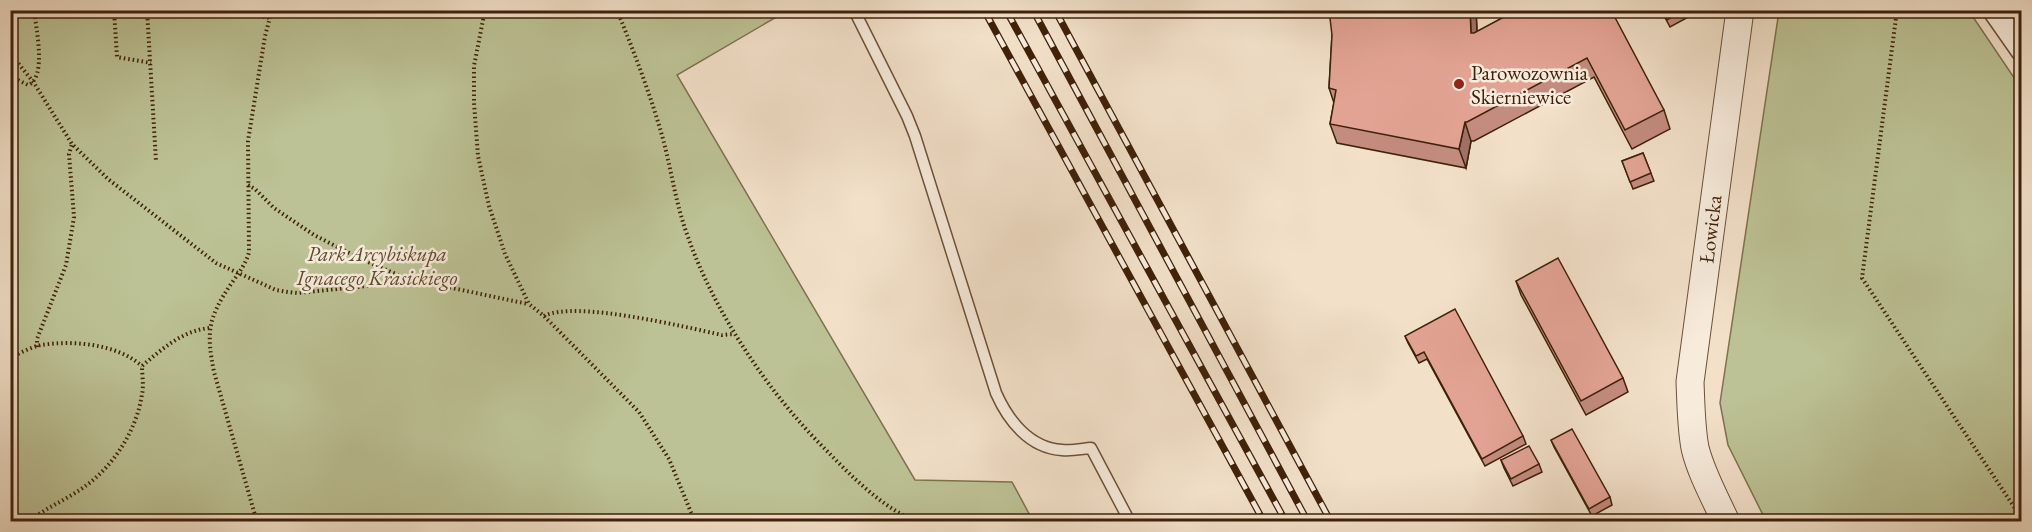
<svg xmlns="http://www.w3.org/2000/svg" width="2032" height="532" font-family="'EB Garamond',serif">
<style>
.green{fill:#bcc295;stroke:#7e724f;stroke-width:1.5}
.lines{fill:none;stroke-linecap:round;stroke-linejoin:round}
.service-casing{stroke:#6c5139;stroke-width:13}
.minor-casing{stroke:#6c5139;stroke-width:25}
.tertiary-casing{stroke:#6c5139;stroke-width:29}
.path{stroke:#3f2109;stroke-width:4;stroke-dasharray:1.5 3;stroke-linecap:butt}
.service{stroke:#f7ebdc;stroke-width:10}
.minor{stroke:#f7ebdc;stroke-width:22}
.tertiary{stroke:#f7ebdc;stroke-width:27}
.rail-casing{stroke:#3f2109;stroke-width:7}
.rail{stroke:#f7ebdc;stroke-width:4.5;stroke-dasharray:14;stroke-linecap:butt}
.wall{fill:#c38c7f;stroke:#3f2109;stroke-width:1.5}
.shaded-wall{fill:#9f7268;stroke:#3f2109;stroke-width:1.5}
.building{fill:#e3a394;stroke:#3f2109;stroke-width:1.5}
.poi-dot{fill:#8f2418;stroke:#f7ebdc;stroke-width:2}
.labels{text-anchor:middle;dominant-baseline:central;stroke-width:5;stroke-linejoin:round;paint-order:stroke}
.poi-label{font-size:21px;fill:#3f2109;stroke:#f7ebdc;text-anchor:start}
.street-label{font-size:21px;fill:#3f2109;stroke:#f7ebdc}
.park-label{font-size:21px;font-style:italic;fill:#5e492c;stroke:#f7ebdc}
</style>
<rect width="100%" height="100%" fill="#f2e0c9"/>
<filter id="stains"><feTurbulence type="fractalNoise" baseFrequency=".00333" numOctaves="4"/><feColorMatrix values="0 0 0 0 .2 0 0 0 0 .09 0 0 0 0 .02 0 0 0 .5 -.17"/></filter>
<radialGradient id="worn" r=".72"><stop offset=".6" stop-color="#630" stop-opacity="0"/><stop offset="1" stop-color="#630" stop-opacity=".3"/></radialGradient>
<!-- green -->
<g class="green">
<path d="M10 11H785V12L677 75 915 480 1012 482 1033 521H11Z"/>
<path d="M1779 11H1969L2021 88V521H1766L1728 445 1720 403Z"/>
</g>
<g class="lines">
<defs>
<path id="service" d="M854 10 907 116 915 136 996 393C1008 420 1029 448 1062 450 1071 451 1081 449 1091 448L1130 522"/>
<path id="minor" d="M1994 10 2022 50"/>
<path id="tertiary" d="M1726 522C1715 498 1701 473 1695 448 1691 426 1691 404 1690 382L1740 10"/>
</defs>
<!-- service casing -->
<use href="#service" class="service-casing"/>
<!-- minor casing -->
<use href="#minor" class="minor-casing"/>
<!-- tertiary casing -->
<use href="#tertiary" class="tertiary-casing"/>
<!-- path -->
<g class="path">
<path d="M114 10 117 57 151 63"/>
<path d="M147 10 156 161"/>
<path d="M223 10 270 18"/>
<path d="M485 10 474 66V103L478 156 489 206 505 254 529 304 544 316 639 412 669 459 695 522"/>
<path d="M617 10C634 52 651 96 663 139 670 165 674 192 682 219 707 302 766 391 828 452 853 478 882 507 917 522"/>
<path d="M1897 10 1862 278 2022 519"/>
<path d="M10 53 34 83 72 144 108 179 216 263 276 290 288 292 298 293 396 283 405 278"/>
<path d="M10 76 28 85C47 78 36 28 34 10"/>
<path d="M248 185 255 189 274 208 314 235 359 258 405 278 528 304"/>
<path d="M544 316C575 300 685 327 722 335L734 334"/>
<path d="M37 347V339L66 265 74 217 69 154 72 144"/>
<path d="M10 358C20 353 31 347 41 345 74 340 117 344 142 366"/>
<path d="M28 522C45 508 66 500 84 487 113 467 137 430 142 394 144 386 142 375 142 366 162 349 182 331 209 328"/>
<path d="M257 522 214 372C206 332 208 318 231 284 238 274 246 264 249 252L248 141 265 36 272 10"/>
</g>
<!-- service -->
<use href="#service" class="service"/>
<!-- minor -->
<use href="#minor" class="minor"/>
<!-- tertiary -->
<use href="#tertiary" class="tertiary"/>
<defs>
<g id="rail">
<path d="M984 10 1264 522"/>
<path d="M1006 10 1286 522"/>
<path d="M1033 10 1308 522"/>
<path d="M1055 10 1331 522"/>
</g>
</defs>
<!-- rail casing -->
<use href="#rail" class="rail-casing"/>
<!-- rail -->
<use href="#rail" class="rail"/>
</g>
<!-- wall -->
<g class="wall">
<path d="M1476 10 1477 32 1517 10 1664 110 1670 129 1632 149 1594 77 1474 141H1471L1466 168 1337 143 1330 124 1334 103 1329 88 1332 35Z"/>
<path d="M1661 10H1692L1694 14 1670 27Z"/>
<path d="M1643 153 1654 181 1633 189 1622 161Z"/>
<path d="M1516 281 1623 378 1628 392 1586 415 1521 295Z"/>
<path d="M1405 336 1523 436 1526 444 1485 466 1427 359 1419 363 1408 343Z"/>
<path d="M1551 440 1610 497 1612 505 1592 516 1554 447Z"/>
<path d="M1501 460 1539 464 1542 472 1513 486 1504 468Z"/>
</g>
<!-- shaded-wall -->
<g class="shaded-wall">
<path d="M1470 10H1476L1478 52 1471 33Z"/>
<path d="M1465 122 1471 141 1466 168 1459 149Z"/>
</g>
<!-- building -->
<g class="building">
<path d="M1329 10H1470L1471 33H1474L1517 10H1611L1664 110 1625 130 1587 58 1467 122H1465L1459 149 1330 124 1336 90 1329 88 1332 35Z"/>
<path d="M1662 10H1683L1667 20Z"/>
<path d="M1643 153 1651 173 1630 182 1622 161Z"/>
<path d="M1558 258 1623 378 1581 401 1516 281Z"/>
<path d="M1455 309 1523 436 1482 459 1424 352 1416 356 1405 336Z"/>
<path d="M1572 429 1610 497 1589 509 1551 440Z"/>
<path d="M1529 446 1539 464 1511 479 1501 460Z"/>
<path d="M1497 518 1499 522H1490Z"/>
</g>
<!-- markers -->
<circle class="poi-dot" cx="1459" cy="84" r="6"/>
<g class="labels">
<!-- poi labels -->
<g class="poi-label">
<text x="1471" y="72">Parowozownia<tspan x="1471" dy="24">Skierniewice</tspan></text>
</g>
<!-- street labels -->
<g class="street-label">
<text transform="translate(1710 229) rotate(-83)">Łowicka</text>
</g>
<!-- park labels -->
<g class="park-label">
<text x="377" y="253">Park Arcybiskupa<tspan x="377" dy="24">Ignacego Krasickiego</tspan></text>
</g>
</g>
<!-- margin -->
<rect width="2032" height="532" fill="none" stroke="#f2e0c9" stroke-width="36"/>
<rect x="12" y="12" width="2008" height="508" fill="none" stroke="#3f2109" stroke-width="3"/>
<rect x="18" y="18" width="1996" height="496" fill="none" stroke="#3f2109" stroke-width="1.5"/>
<rect width="100%" height="100%" filter="url(#stains)"/>
<rect width="100%" height="100%" fill="url(#worn)"/>
</svg>
